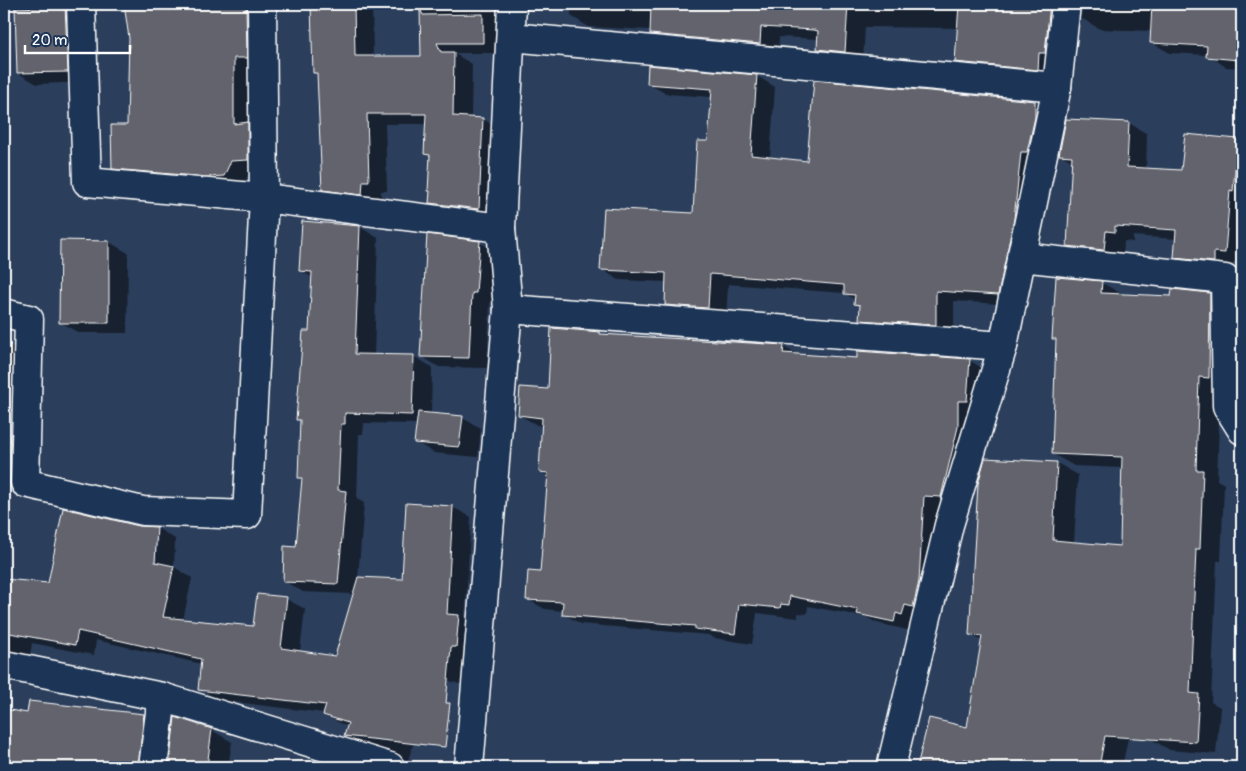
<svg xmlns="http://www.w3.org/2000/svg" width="1246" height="771" font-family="Pangolin,sans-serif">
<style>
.shadow{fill:#0007;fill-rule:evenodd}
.building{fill:#62646c;stroke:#fff}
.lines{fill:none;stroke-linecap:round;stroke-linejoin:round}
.street-casing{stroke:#fff;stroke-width:31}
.secondary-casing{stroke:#fff;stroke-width:31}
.street{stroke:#1d3557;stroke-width:28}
.secondary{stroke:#1d3557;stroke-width:28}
</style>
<rect width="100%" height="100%" fill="#2b3e5b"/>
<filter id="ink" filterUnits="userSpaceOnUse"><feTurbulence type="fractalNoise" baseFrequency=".02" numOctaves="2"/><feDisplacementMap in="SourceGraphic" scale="10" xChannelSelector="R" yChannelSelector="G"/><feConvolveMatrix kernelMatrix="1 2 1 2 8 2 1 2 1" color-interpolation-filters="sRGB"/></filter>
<g filter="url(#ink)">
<!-- shadow -->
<g class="shadow">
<path d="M126 4H261L250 171 243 186 132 179 113 168 128 126 131 38Z"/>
<path d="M312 4H372L373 57H422V4H501L502 53H453L472 64 471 118 483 119 501 130 497 219 449 213 431 202V192L429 191 431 157 426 154 427 124H385L387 191H381V205L342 200 323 189 319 75 314 72Z"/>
<path d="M566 4H1073L1056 79 975 72 956 61 959 28 865 27 863 62 836 59 818 49 819 39 779 37 778 54 669 44 651 33V30L589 27 571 16V7Z"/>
<path d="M1082 4H1242V68L1226 67 1208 55 1170 53 1152 43V31L1100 29 1081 18Z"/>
<path d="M65 7 84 18 86 82 37 84 18 73 16 9Z"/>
<path d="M757 76 775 87 770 158 808 162 1034 102 1053 113 1016 305 954 301V335L879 330 860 319 861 307 856 304V300L844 293 728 284 726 318 684 315 666 304 667 282 619 280 601 269 695 214 709 143 713 97 667 94 648 84Z"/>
<path d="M1129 123 1147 134 1146 169 1182 171 1186 135 1238 140 1242 143V263L1233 262 1232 272 1194 268 1175 257 1177 239 1133 236V242L1124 241 1123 260 1087 256 1068 246 1073 162 1060 154Z"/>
<path d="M360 227 378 238 374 355 413 356 432 367 431 414 462 418 481 428 478 457 434 453 416 442 418 424 364 423 363 434H359L357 499 364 503 358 578 403 581 452 507 471 517 465 620 477 627 467 686 435 677 408 760 364 747 345 736 348 727 324 715 325 713 218 700 200 689 202 664 96 640 94 655 32 643 30 656 4 653V580L49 584 139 527 157 528 175 539 174 567 192 578 183 620 254 628 286 599 305 609 300 652 335 657 354 594 303 592 284 581 297 548 303 479 299 477 301 422 297 419 310 333 313 278 300 270ZM155 536H158L156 568H154Z"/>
<path d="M61 241 109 242 128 253 127 333H79L60 322Z"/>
<path d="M479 242 498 253 495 303H490L487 368 439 367 421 356Z"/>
<path d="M1102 283 1124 295 1172 297 1209 294 1230 306 1220 389 1217 480 1224 484 1221 561H1217L1211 702 1220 707 1216 754 1170 750 1149 738V637L1122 767H919L930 719 968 729 982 641 970 634 1057 463 1078 475 1074 543 1121 547 1123 468 1074 466 1053 454 1058 341 1053 338Z"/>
<path d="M600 333 604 335 783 347 799 355 858 359 969 360 987 371 912 631 877 623 866 617 808 606 807 614 798 613V618L757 613 752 644 714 638 709 635 581 624 563 614V611L545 609 527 599 541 573 549 477 541 472 543 426 537 425 519 415 549 390Z"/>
<path d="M4 342 18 350V475L4 474Z"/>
<path d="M4 710 28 714 144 715 164 726 159 767H4Z"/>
<path d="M176 719 211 730 232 742 228 767H170Z"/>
</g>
<!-- building -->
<g class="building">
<path d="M124 4H246L247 58H234V124L248 122V160L231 161 224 176 208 177 112 169 111 125H127L129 38Z"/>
<path d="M311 4H354L355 56H421L420 9 423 15 483 14V43H437L441 52H454L453 116 483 118 479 209 429 203 430 191H428L430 155 424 154 426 114H367L369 181H363L362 195 322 190 317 73H313Z"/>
<path d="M651 4H848L845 52 817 49 818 31 814 30 761 27 760 44 650 34Z"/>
<path d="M959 4H1050L1045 53H1039L1038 70 955 62Z"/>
<path d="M1152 4H1242L1239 60 1206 57 1207 46 1150 43Z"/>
<path d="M65 6 68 72 17 73 15 8Z"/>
<path d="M648 65 757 75 751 155 807 161 814 80 1035 101V117L1027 152H1021L1014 219 998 295 936 291V325L859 320 860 305 854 304 855 295 844 294V285L710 274 708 308 665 305 666 273 600 270 604 208 693 213 697 141H708L712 89 647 84Z"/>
<path d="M1066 119 1129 122 1127 167 1181 170 1185 134 1238 139 1233 191 1230 190 1225 253 1214 252V262L1174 258 1176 230 1115 226V232L1106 231 1104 250 1067 246 1072 156 1059 155Z"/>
<path d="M302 221 360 226 355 354 414 355 412 415 345 413V424H341L338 490 346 491 338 584 283 582 284 546 296 547 302 478H298L300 420H296L303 331H309L312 272 299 271Z"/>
<path d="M427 234 480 241 476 293H472L469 358 420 357Z"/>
<path d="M60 240 109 241V323H59Z"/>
<path d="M1056 277 1102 281 1101 293 1171 296 1172 289 1210 293 1209 378 1199 377 1196 470H1203L1200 549H1196L1190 693 1199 694 1196 742 1105 736 1099 767H1005L964 759 962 767H917L929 718 967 727 982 636 969 635 978 484 985 458 1057 462 1053 540 1120 546 1122 457 1052 454 1056 339H1052Z"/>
<path d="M551 328 600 332V334L784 345 783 353 857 358V351L970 359 967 401H958V427L941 497 924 496 919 581 913 607 905 605 902 615 896 613 894 622 857 614 858 610 790 596 789 605 781 604 780 608 739 604 735 634 695 629V626L562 615 563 602 526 600 528 571 540 572 548 473 539 472 542 418 518 415 520 387 548 389Z"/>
<path d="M418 412 463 416 459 447 414 443Z"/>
<path d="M406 503 453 506 447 614 459 615 456 647H451L446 703H450L445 747 344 736 348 723 323 715 326 705 198 690 201 659 78 631 75 645 4 632V579L48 583 63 508 139 526 157 527 155 562 174 566 163 617 253 626 257 594 287 597 281 648 335 656 358 577 402 579Z"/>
<path d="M29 701 144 714 138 767H4V709L27 713Z"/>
<path d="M175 717 212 729 207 767H169Z"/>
</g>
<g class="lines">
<defs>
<g id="street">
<path d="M81 4 87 182 264 198 501 228"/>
<path d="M511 37 1057 87"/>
<path d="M1021 257 1225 279 1227 406 1242 430"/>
<path d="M508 309 1003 346"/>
<path d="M4 313 29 319 25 483 143 511 247 515 264 198 262 4"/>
<path d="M4 665 162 697 390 767"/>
<path d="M153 767 162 697"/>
<path d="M891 767 949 525 1003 346 1057 87 1066 4"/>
</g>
<path id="secondary" d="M469 767 508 309 501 228 512 4"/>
</defs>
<!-- street casing -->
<use href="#street" class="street-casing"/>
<!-- secondary casing -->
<use href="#secondary" class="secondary-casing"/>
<!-- street -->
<use href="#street" class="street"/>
<!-- secondary -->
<use href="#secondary" class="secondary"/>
</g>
</g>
<!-- margin -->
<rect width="1246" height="771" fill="none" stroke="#1d3557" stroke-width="20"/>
<rect x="10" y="10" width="1226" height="751" fill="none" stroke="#fff" stroke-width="2" filter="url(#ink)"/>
<!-- scale -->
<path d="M25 45v8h105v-8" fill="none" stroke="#ffffff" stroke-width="2.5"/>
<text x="32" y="45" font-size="15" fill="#ffffff" stroke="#1d3557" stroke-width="4" paint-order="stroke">20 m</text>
</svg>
